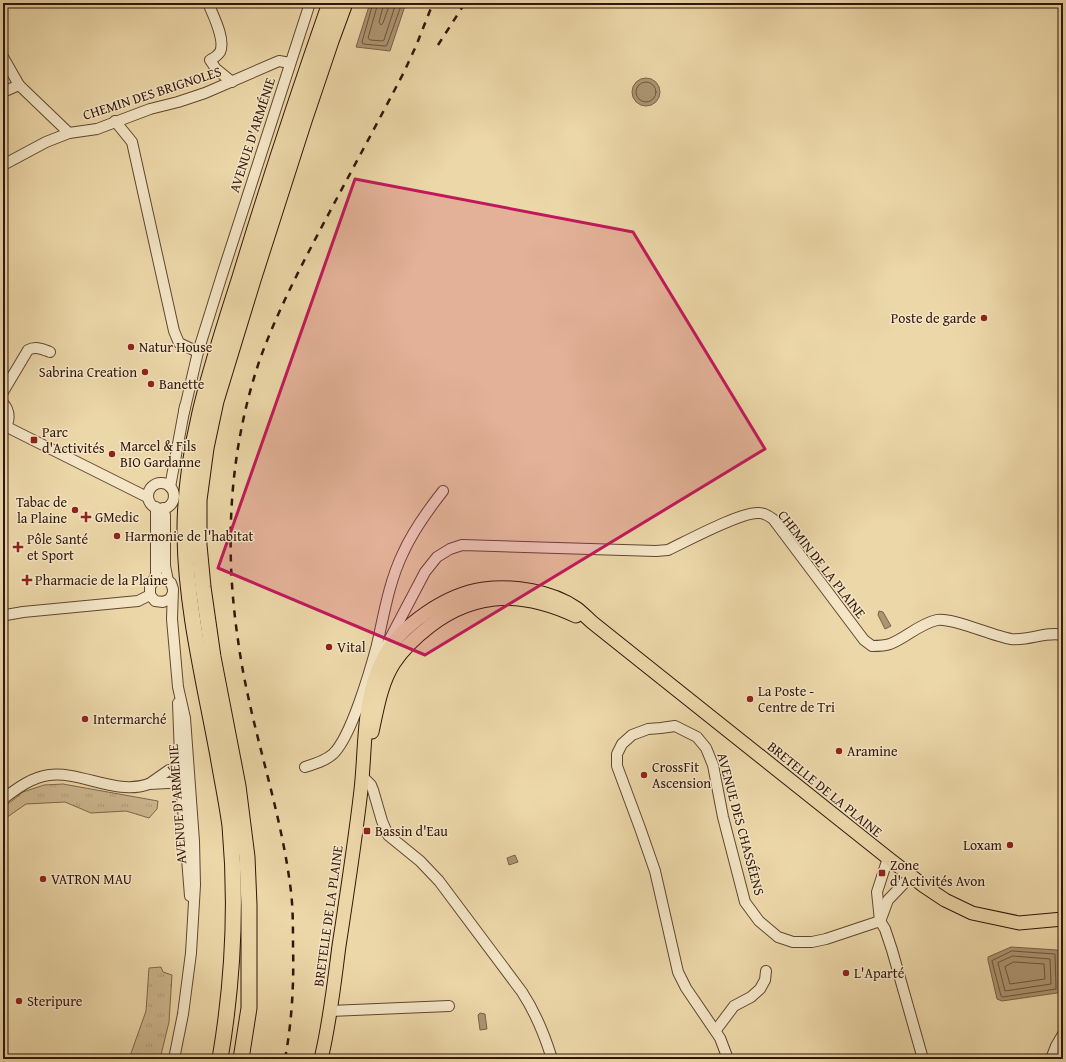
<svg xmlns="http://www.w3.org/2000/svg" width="1066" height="1062" font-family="'Gentium Book Plus',serif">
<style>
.grass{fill:url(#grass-tufts);stroke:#7e664a}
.water{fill:#ac9572;stroke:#7b6248}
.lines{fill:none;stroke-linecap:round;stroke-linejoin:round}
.shore{stroke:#6e553d;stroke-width:1}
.minor-casing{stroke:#604630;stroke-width:12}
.major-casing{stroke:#311508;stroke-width:15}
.highway-casing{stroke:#311508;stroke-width:17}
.minor{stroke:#f3e5c6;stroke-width:10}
.major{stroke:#ecd7a8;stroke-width:13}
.highway{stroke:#ecd7a8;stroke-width:15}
.rail{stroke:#311508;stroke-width:2.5;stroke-dasharray:7 7;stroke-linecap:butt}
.marked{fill:#c2185b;fill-opacity:0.2;stroke:#c2185b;stroke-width:3;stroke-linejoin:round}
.poi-dot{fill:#8f2418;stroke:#f3e5c6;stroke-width:1.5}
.labels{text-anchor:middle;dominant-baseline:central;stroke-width:3;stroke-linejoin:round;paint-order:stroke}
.street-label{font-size:14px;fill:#311508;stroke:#f3e5c6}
.poi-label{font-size:14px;fill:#311508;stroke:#f3e5c6;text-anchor:start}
</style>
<defs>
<pattern id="grass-tufts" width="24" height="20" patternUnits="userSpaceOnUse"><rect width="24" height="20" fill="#ccb68d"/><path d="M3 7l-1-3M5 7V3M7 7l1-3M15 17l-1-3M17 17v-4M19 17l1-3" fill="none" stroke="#b09c78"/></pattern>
</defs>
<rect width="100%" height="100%" fill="#ecd7a8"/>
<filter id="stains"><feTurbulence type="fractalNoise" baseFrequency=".005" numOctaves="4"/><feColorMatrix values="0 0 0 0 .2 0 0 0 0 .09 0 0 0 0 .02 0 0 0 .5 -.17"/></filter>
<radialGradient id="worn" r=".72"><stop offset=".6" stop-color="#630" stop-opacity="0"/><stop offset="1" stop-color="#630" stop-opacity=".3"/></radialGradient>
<!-- grass -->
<g class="grass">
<path d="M63 784 158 801 157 809 149 818 126 811 91 813 65 802 26 804 3 820V808L23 792 44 785Z"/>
<path d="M161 967 163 972 172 975 169 1022 160 1059H129L146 1011 149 968Z"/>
</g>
<!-- water -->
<g class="water">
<path d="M370 3H406L390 51 356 47Z"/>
<circle cx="646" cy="92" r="14"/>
<path d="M879 611 883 612 891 626 885 629 878 615Z"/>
<path d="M515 855 518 862 509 865 507 858Z"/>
<path d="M1011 947 1057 950 1060 952 1061 991 1057 993 1002 1001 997 999 988 960V957Z"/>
<path d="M480 1013 485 1014 487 1029 480 1030 478 1015Z"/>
</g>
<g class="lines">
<!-- shore -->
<g class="shore">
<path d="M373 3 362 42 363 44 385 46 387 45 402 3"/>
<path d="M378 3 368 38 370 40 382 41 384 40 396 3"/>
<path d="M384 3 379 22 381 25 383 23 390 3"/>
<circle cx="646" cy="92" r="10"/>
<path d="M1012 951 1055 954 1056 989 1003 997 1001 996 992 961Z"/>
<path d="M1013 956 1050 959 1051 984 1005 991 998 963Z"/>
<path d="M1014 962 1044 964 1045 979 1010 984 1005 967Z"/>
</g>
<defs>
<g id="minor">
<path d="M208 3C213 15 226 40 220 52 218 55 214 58 210 60L216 69 232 82"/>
<path d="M3 57 19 85 69 133"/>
<path d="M3 92 19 85"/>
<path d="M115 121 132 142 174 331 179 343 198 352"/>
<path d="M3 165 46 142 69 133 97 129 150 109 178 102 205 93 279 61 290 63"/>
<path d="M3 392 28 350C36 346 42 349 50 352"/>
<path d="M3 403C11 412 10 422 3 431"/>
<path d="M184 412 198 352 222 275 310 3"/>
<path d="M7 427 145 496"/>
<circle cx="161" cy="496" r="13"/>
<path d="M170 487 185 406"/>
<path d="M156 507V575L150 587V595L155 601 163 602 170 599 172 595"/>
<path d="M163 508 165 515V566L168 581"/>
<path d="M152 583 158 579H165L171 583 173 589 172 619 178 687 185 718 194 841 195 885 191 953 183 1014 174 1059"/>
<path d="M3 617 6 615 23 612 138 601 150 595"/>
<path d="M385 648 425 572 437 557 450 549 462 545 656 551 668 550C687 541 742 511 759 513 765 513 769 516 773 519L864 640 872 646C878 646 884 646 890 644 906 638 919 624 937 620 952 617 992 636 1011 639 1029 641 1046 631 1063 635"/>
<path d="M384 649 377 645C384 614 389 582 403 553 413 531 428 510 443 491"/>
<path d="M178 703 181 783 190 896"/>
<path d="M185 766 169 770 149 784 187 782"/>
<path d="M305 767C315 764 325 761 333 754 351 737 370 671 377 645"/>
<path d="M362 776 371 785 373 790 382 821 388 835 420 861 439 881 522 992C535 1012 545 1036 552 1059"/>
<path d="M3 799C16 789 32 777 49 775 82 771 116 796 149 784"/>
<path d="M888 858 877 892 880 921 885 929 892 950 923 1059"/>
<path d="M881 919 888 900 911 876"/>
<path d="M330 1011 449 1006"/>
<path d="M716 1030 734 1006 751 997 760 989 765 980 766 971"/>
<path d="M728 1059 720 1038 686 988 678 972 655 871 640 828 617 766V754L622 744 632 735 648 729 661 728 675 726 697 737 706 748 713 765 723 817 745 902 759 921 778 937 793 942H812L826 939 880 921"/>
<path d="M1051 1059 1056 1046 1063 1034"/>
</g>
<g id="major">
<path d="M372 732C377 709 381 683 394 663 403 649 417 636 430 626 477 590 525 592 576 616"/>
<path d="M321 1059C330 1022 334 984 339 946 347 894 355 842 361 790 366 746 362 700 383 659 400 625 447 594 484 589 514 585 551 591 576 608 582 612 587 618 593 623L888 858 924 886 945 900 972 913 1019 923 1063 919"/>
</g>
<g id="highway">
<path d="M220 1059C233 982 237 904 230 826 227 803 222 780 218 756 205 685 186 609 185 536 184 445 213 362 240 277 268 185 298 94 330 3"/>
<path d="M241 1059 249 1008V905L247 857 238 786 213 657 203 587 199 545V500L206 448 216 401 253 280 304 121 331 41 345 3"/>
</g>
</defs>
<!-- minor casing -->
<use href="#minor" class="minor-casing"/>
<!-- major casing -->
<use href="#major" class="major-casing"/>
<!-- highway casing -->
<use href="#highway" class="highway-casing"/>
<!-- minor -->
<use href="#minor" class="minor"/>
<!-- major -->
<use href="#major" class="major"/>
<!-- highway -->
<use href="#highway" class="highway"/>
<!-- rail -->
<g class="rail">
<path d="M438 45 465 3"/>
<path d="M285 1059C292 1021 294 984 293 946 293 925 293 904 290 884 279 801 249 723 238 640 224 546 229 450 260 359 276 315 297 274 319 232 347 179 376 126 404 72L416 46 433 3"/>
</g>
</g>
<!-- marked area -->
<path class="marked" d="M355 179 633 232 765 449 425 655 218 568Z"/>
<!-- markers -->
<g class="poi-dot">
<circle cx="984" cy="318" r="4"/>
<circle cx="131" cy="347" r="4"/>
<circle cx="145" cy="372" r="4"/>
<circle cx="151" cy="384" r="4"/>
<rect x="30" y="436" width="8" height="8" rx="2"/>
<circle cx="112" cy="454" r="4"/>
<circle cx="75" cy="510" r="4"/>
<path d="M84 511h4v4h4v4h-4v4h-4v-4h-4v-4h4z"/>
<circle cx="117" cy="536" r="4"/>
<path d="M16 541h4v4h4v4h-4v4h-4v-4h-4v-4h4z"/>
<path d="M25 574h4v4h4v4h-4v4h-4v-4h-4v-4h4z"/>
<circle cx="329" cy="647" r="4"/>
<circle cx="750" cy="699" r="4"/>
<circle cx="85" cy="719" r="4"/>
<circle cx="839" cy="751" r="4"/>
<circle cx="644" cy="775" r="4"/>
<rect x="363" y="827" width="8" height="8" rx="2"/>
<circle cx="1010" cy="845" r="4"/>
<rect x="878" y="869" width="8" height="8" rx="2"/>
<circle cx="43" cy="879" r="4"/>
<circle cx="846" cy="973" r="4"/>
<circle cx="19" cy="1001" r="4"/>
</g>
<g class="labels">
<!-- street labels -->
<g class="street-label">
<text transform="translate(152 93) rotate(-18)">CHEMIN DES BRIGNOLES</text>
<text transform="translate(252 135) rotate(-72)">AVENUE D'ARMÉNIE</text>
<text transform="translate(822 564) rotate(52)">CHEMIN DE LA PLAINE</text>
<text transform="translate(825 789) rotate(39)">BRETELLE DE LA PLAINE</text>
<text transform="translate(177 804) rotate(-94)">AVENUE D'ARMÉNIE</text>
<text transform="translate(741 824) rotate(75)">AVENUE DES CHASSÉENS</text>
<text transform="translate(328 916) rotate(-82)">BRETELLE DE LA PLAINE</text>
</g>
<!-- poi labels -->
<g class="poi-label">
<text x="976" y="318" text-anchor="end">Poste de garde</text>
<text x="139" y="347">Natur House</text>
<text x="137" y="372" text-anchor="end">Sabrina Creation</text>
<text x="159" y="384">Banette</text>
<text x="42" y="432">Parc<tspan x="42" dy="16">d'Activités</tspan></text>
<text x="120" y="446">Marcel &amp; Fils<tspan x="120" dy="16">BIO Gardanne</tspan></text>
<text x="67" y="502" text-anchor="end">Tabac de<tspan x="67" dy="16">la Plaine</tspan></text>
<text x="95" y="517">GMedic</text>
<text x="125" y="536">Harmonie de l'habitat</text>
<text x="27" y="539">Pôle Santé<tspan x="27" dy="16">et Sport</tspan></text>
<text x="35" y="580">Pharmacie de la Plaine</text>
<text x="337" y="647">Vital</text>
<text x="758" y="691">La Poste -<tspan x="758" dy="16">Centre de Tri</tspan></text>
<text x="93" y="719">Intermarché</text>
<text x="847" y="751">Aramine</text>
<text x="652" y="767">CrossFit<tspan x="652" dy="16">Ascension</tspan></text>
<text x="375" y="831">Bassin d'Eau</text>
<text x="1002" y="845" text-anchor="end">Loxam</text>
<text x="890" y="865">Zone<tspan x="890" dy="16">d'Activités Avon</tspan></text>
<text x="51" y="879">VATRON MAU</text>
<text x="854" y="973">L'Aparté</text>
<text x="27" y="1001">Steripure</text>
</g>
</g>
<!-- margin -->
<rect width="1066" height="1062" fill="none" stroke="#ecd7a8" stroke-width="16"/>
<rect x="4" y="4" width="1058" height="1054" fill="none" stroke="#311508" stroke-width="2"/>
<rect x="8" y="8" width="1050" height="1046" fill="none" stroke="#311508"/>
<rect width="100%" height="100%" filter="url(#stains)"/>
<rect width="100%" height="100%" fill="url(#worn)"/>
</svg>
